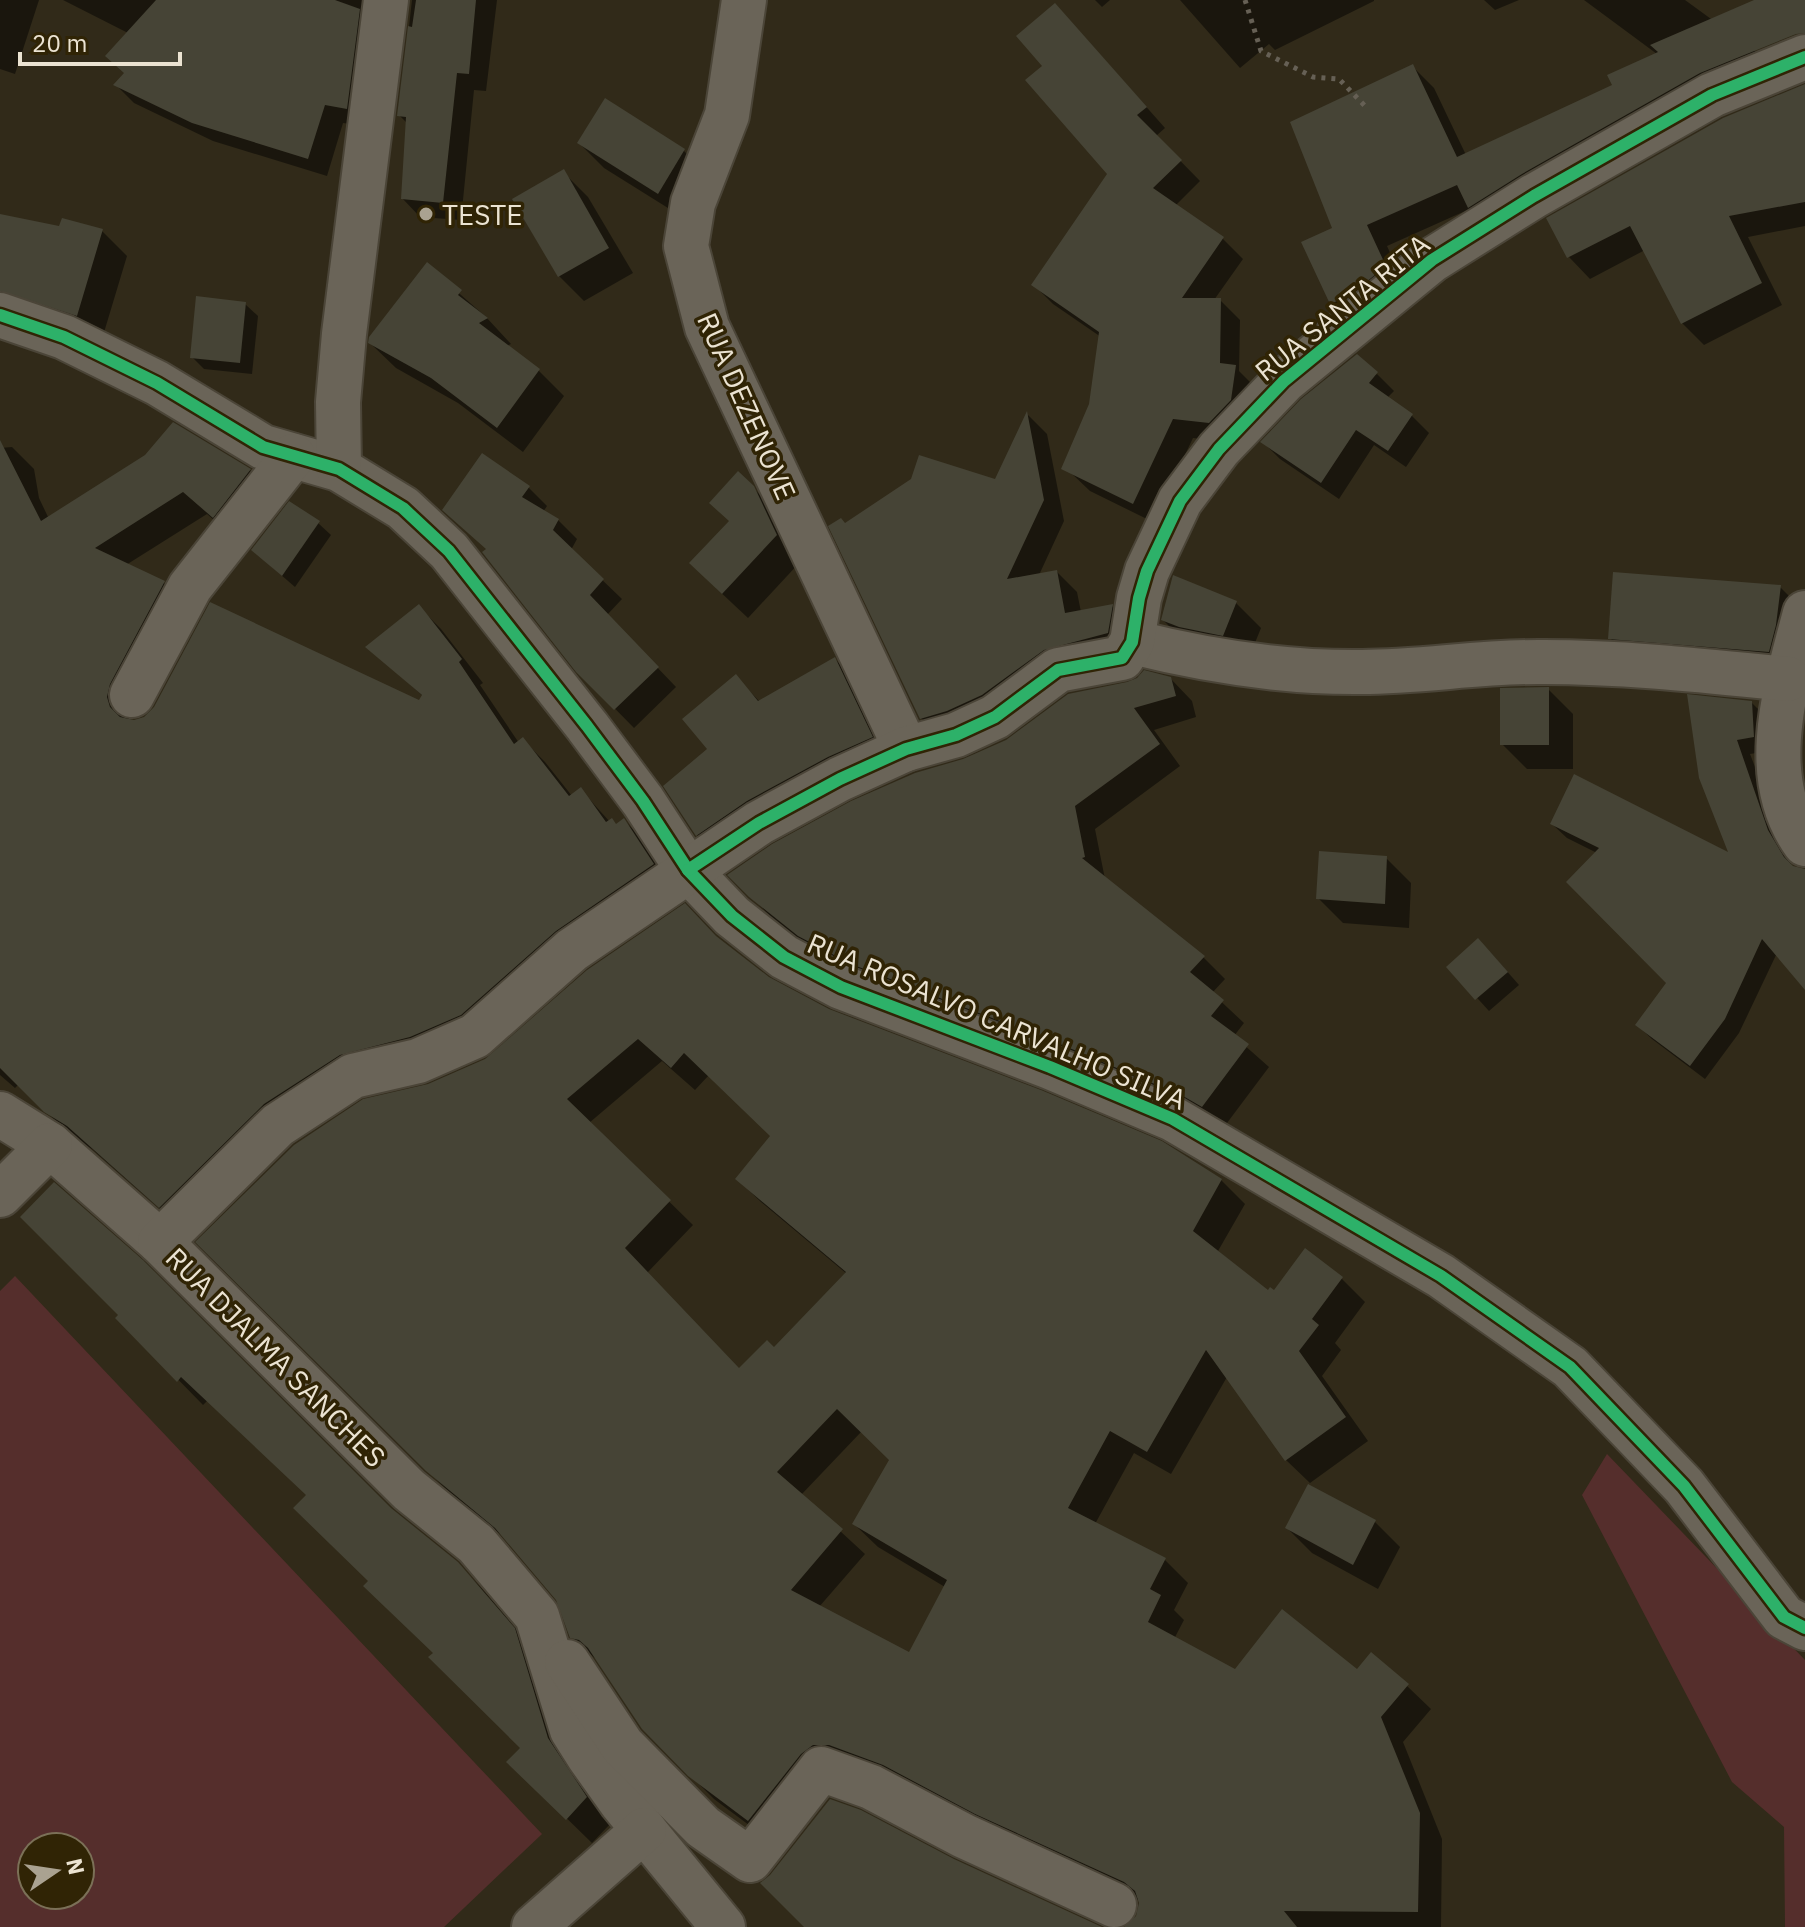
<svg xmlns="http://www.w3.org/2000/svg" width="1805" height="1927" font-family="'IBM Plex Sans',sans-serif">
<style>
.green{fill:#552e2c;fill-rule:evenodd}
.shadow{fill:#0007;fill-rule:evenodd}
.building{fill:#464436;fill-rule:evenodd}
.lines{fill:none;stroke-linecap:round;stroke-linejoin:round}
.minor-casing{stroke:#4b4538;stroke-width:48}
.path{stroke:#666055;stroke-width:5;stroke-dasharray:4 6;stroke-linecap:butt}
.minor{stroke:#6a6458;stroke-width:44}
.cycleway-casing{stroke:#302405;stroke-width:17}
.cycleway{stroke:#2db169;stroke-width:12}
.poi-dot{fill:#aaa291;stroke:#302405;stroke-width:3}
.labels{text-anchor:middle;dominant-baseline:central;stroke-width:7;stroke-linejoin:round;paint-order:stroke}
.poi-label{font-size:28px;fill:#ebe3d2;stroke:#302405;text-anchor:start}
.street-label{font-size:28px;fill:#ebe3d2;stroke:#302405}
</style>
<rect width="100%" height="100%" fill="#312a19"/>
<!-- green -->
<g class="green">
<path d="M15 1276 542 1834 444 1927H0V1291ZM80 1847V1895H32V1847Z"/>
<path d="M1607 1454 1805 1660V1927H1785L1784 1827 1732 1782 1582 1495Z"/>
</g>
<!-- shadow -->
<g class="shadow">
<path d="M0 0H39L15 74 0 69Z"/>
<path d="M63 0H389L365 126 343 123 327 176 213 141 134 103 116 85 126 73 128 33Z"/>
<path d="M412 0H497L486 91 474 90 461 220 420 217 402 198 408 124 399 115Z"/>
<path d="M1095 0H1110L1102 7Z"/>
<path d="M1180 0H1374V1L1275 50 1269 44 1240 68Z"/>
<path d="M1484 0H1519L1495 10Z"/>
<path d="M1584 0H1685L1755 51 1776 72 1387 246 1406 288 1353 324 1332 303 1334 229 1412 66 1434 88 1466 155 1615 86 1657 54Z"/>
<path d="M1056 5 1165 128 1156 136 1200 181 1175 206 1223 239 1243 259 1214 300H1220L1240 320 1239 371 1254 386 1230 442 1193 438 1153 522 1090 491 1069 471 1091 404 1101 337 1053 304 1033 284 1109 174 1045 66Z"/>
<path d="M1805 88V226L1748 237 1782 305 1704 345 1682 323 1645 250 1590 279 1569 257 1549 218Z"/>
<path d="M605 101 684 151 709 176 684 218 604 168 579 143Z"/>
<path d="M563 172 588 197 633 273 584 301 559 276Z"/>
<path d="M0 216 60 228 102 231 127 256 102 339 0 323Z"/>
<path d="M427 265 486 317 511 344 506 346 539 371 564 396 523 452 458 403 396 368 370 343Z"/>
<path d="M245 304 258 316 252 374 204 369 192 357Z"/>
<path d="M1377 374 1394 391 1387 398 1412 416 1429 433 1406 467 1374 445 1339 499 1280 459 1263 442Z"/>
<path d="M1028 415 1047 434 1064 521 1039 575 1057 572 1077 592 1081 612 1112 606 1132 627 942 739 921 718 845 525 996 481Z"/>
<path d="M12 447 34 469 39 498 49 519 250 470 272 493 236 539 207 514 126 565 164 583 186 605 132 707 129 721 420 703 424 697 368 647 418 606 441 629 483 683 480 685 519 743 523 740 545 762 572 796 581 790 610 822 617 826 624 820 646 843 675 887 578 953 363 1077 183 1229 92 1149 69 1134 19 1084 15 1088 0 1075V448Z"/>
<path d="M483 455 529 488 547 506 543 512 558 520 577 539 571 550 622 599 607 615 676 687 634 728 578 671 487 550Z"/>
<path d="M753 488 779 514 801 561 748 618 716 588 731 522Z"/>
<path d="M318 523 331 535 295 587 266 562Z"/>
<path d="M1780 587 1805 612 1794 676 1635 663 1610 638Z"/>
<path d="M1236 603 1261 628 1248 660 1188 645 1163 620Z"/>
<path d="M835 659 856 681 893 759 719 856 697 835 710 750 736 677 760 702Z"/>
<path d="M1170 678 1192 701 1196 717 1154 730 1180 766 1095 829 1105 879 1204 958 1225 979 1212 993 1244 1023 1234 1036 1269 1067 1224 1127 822 957 773 919 730 875 963 761Z"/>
<path d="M1548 689 1573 714V769H1527L1502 744Z"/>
<path d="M1751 702 1766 717 1768 751 1750 754 1770 806 1780 842 1794 871H1805V987L1777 953 1739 1033 1705 1079 1652 1039 1637 1025 1668 983 1597 853 1567 838 1552 824 1731 856 1701 778Z"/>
<path d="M1386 858 1411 883 1409 928 1343 923 1318 898Z"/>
<path d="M719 940 767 978 829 1011 1221 1180 1245 1204 1218 1251 1268 1292 1342 1279 1365 1302 1335 1343 1341 1350 1322 1376 1368 1441 1310 1483 1286 1460 1227 1377 1171 1474 1134 1453 1095 1524 1165 1560 1188 1583 1174 1610 1184 1620 1174 1639 1236 1672H1357L1407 1686 1431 1709 1403 1742 1442 1839 1441 1927H1129L1138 1917 1141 1901 854 1768 773 1843 714 1799 643 1728 599 1662 572 1637 558 1599 509 1541 452 1495 198 1242 428 1086 487 1060ZM662 1061 695 1090 709 1075 772 1136 737 1179 761 1202 847 1274 774 1350 740 1370 647 1273 693 1225 589 1123ZM862 1431 891 1460 854 1524 878 1547 945 1587 910 1655 819 1607 865 1554 801 1495Z"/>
<path d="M1490 952 1519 985 1489 1011 1449 967Z"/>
<path d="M118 1318 390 1509 457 1563 483 1590 539 1656 611 1823 592 1843 509 1762 523 1748 370 1581 308 1495 208 1400 203 1405Z"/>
<path d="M1309 1487 1375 1522 1400 1547 1378 1589 1312 1553 1287 1528Z"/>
</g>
<!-- building -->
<g class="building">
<path d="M156 0H335L360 9 347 109 325 105 308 159 192 123 113 85 124 73 105 56Z"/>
<path d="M416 0H476L469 74 457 73 443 203 401 199 406 117 397 116 408 26 412 27Z"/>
<path d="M1754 0H1805V33L1796 34 1700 73 1522 174 1468 208 1457 185 1367 225 1386 266 1349 296 1330 304 1301 242 1332 228 1290 122 1413 64 1457 157 1612 85 1607 75 1658 52 1650 45Z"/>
<path d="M1055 3 1147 107 1137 115 1182 160 1153 188 1224 237 1182 298H1221L1220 363 1236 365 1231 400 1209 423 1173 419 1133 504 1061 469 1089 404 1099 332 1031 285 1107 174 1025 80 1042 66 1016 36Z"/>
<path d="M1805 84V202L1729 216 1762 283 1681 324 1630 226 1567 258 1546 218 1723 118Z"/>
<path d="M605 98 685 149 658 194 577 143Z"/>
<path d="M564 169 609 248 558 277 512 199Z"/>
<path d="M0 214 59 226 62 218 103 229 77 316 0 291Z"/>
<path d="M427 262 462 290 458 295 488 318 479 323 540 369 497 428 431 378 368 343 369 337Z"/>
<path d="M196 296 246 302 240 363 190 358Z"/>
<path d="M1357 354 1378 372 1369 383 1413 414 1388 451 1356 430 1321 483 1260 442 1301 399Z"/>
<path d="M1027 411 1044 500 1007 579 1057 570 1065 613 1113 604 1108 633 1044 650 982 695 947 711 920 719 828 526 841 518 845 523 911 479 919 455 995 479Z"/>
<path d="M173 422 251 469 213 518 183 492 95 548 165 581 110 684 107 697 110 707 120 717 134 720 144 717 154 707 210 602 419 700 422 695 365 647 419 604 462 659 459 662 514 744 523 737 569 796 581 787 606 822 612 818 616 824 624 818 654 864 556 931 461 1015 410 1037 340 1055 264 1104 159 1208 67 1126 44 1112 0 1068V440L41 521 145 455Z"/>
<path d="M482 453 530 486 522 497 559 519 553 530 604 579 590 595 659 667 614 710 576 672 482 552 486 549 442 510Z"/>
<path d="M738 471 754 486 777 535 722 594 689 563 729 521 709 503Z"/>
<path d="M289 501 320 521 282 576 251 550Z"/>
<path d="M1613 572 1781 585 1776 625 1769 652 1608 639Z"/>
<path d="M1173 575 1237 601 1223 636 1179 627 1161 620Z"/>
<path d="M835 657 873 737 828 757 747 801 696 836 663 786 707 749 682 719 736 674 758 701Z"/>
<path d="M1144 670 1171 677 1176 696 1134 708 1160 744 1075 806 1085 857 1082 858 1205 956 1190 972 1224 1000 1211 1016 1249 1044 1202 1107 1183 1096 1060 1044 851 964 798 936 749 897 727 875 772 844 851 801 915 773 963 759 1006 740 1068 694 1127 682 1137 678Z"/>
<path d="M1549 687V745H1500V688Z"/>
<path d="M1687 694 1752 701 1754 737 1737 740 1768 830 1784 857 1793 866 1805 869V990L1762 939 1725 1019 1690 1066 1635 1025 1666 983 1566 882 1599 848 1550 824 1574 774 1728 852 1699 778Z"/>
<path d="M1319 851 1387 856 1385 904 1316 899Z"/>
<path d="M685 903 716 936 769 977 829 1009 1041 1090 1162 1141 1222 1179 1193 1231 1268 1290 1270 1287 1274 1290 1305 1248 1343 1277 1312 1319 1319 1325 1299 1351 1346 1417 1285 1461 1206 1350 1147 1452 1110 1431 1068 1508 1166 1558 1150 1589 1161 1595 1148 1622 1235 1669 1282 1609 1357 1669 1371 1652 1409 1684 1381 1717 1420 1813 1418 1912 1284 1911 1297 1927H1124L1136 1916 1139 1903 1135 1891 1124 1882 975 1814 883 1765 829 1745H813L801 1754 748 1821 688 1776 642 1729 588 1648 579 1640 570 1638 556 1600 495 1528 426 1471 195 1242 294 1145 363 1099 428 1084 485 1059 587 970ZM638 1039 671 1068 684 1053 770 1136 735 1179 846 1272 774 1347 767 1340 739 1368 625 1248 671 1200 567 1099ZM837 1409 889 1460 852 1524 947 1580 909 1652 791 1590 843 1529 777 1472Z"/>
<path d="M1478 938 1508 972 1475 1000 1446 967Z"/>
<path d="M54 1182 143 1260 391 1508 458 1562 515 1628 548 1738 587 1797 566 1820 506 1762 520 1748 428 1657 433 1653 363 1586 368 1581 293 1508 306 1495 181 1377 177 1382 115 1318 118 1315 20 1217Z"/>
<path d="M1308 1484 1376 1520 1353 1565 1285 1528Z"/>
<path d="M830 1799 861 1810 954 1859 1102 1927H804L760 1883 770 1875Z"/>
</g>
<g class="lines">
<defs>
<g id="minor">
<path d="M744 0 727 115 693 203 686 246 707 327 906 749"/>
<path d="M0 315 64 337 157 383 263 447 339 469 403 508 449 551 587 726 643 801 688 870 732 916 784 957 841 987 1050 1067 1173 1119 1441 1276 1570 1367 1684 1486 1784 1617 1805 1628"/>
<path d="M339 469 338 402 344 334 386 0"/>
<path d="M1805 613C1786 685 1756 777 1805 844"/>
<path d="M1132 642C1208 661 1283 673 1362 672 1422 672 1483 661 1544 662 1626 662 1707 671 1788 679"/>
<path d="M132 695 190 587 293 456"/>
<path d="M0 1114 50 1145 160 1242 409 1490 476 1544 537 1616 572 1730 589 1757 621 1802 723 1927"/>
<path d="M0 1195 50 1145"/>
<path d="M160 1242 278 1125 353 1076 418 1061 475 1036 572 950 759 823 840 779 906 749 956 735 995 717 1058 670 1122 658 1132 642 1139 598 1147 571 1180 501 1219 449 1284 381 1432 260 1534 196 1712 95 1805 57"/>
<path d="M567 1662 622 1745 703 1827 750 1860 821 1769 871 1787 964 1836 1114 1905"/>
<path d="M534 1927 644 1830"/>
</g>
</defs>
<!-- minor casing -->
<use href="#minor" class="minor-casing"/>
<!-- path -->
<path class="path" d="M1245 0 1261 51 1313 77 1339 79 1365 106"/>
<!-- minor -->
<use href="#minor" class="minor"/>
<defs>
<g id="cycleway">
<path d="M0 315 64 337 157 383 263 447 339 469 403 508 449 551 587 726 643 801 688 870 732 916 784 957 841 987 1050 1067 1173 1119 1441 1276 1570 1367 1684 1486 1784 1617 1805 1628"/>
<path d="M688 870 759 823 840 779 906 749 956 735 995 717 1058 670 1122 658 1132 642 1139 598 1147 571 1180 501 1219 449 1284 381 1432 260 1534 196 1712 95 1805 57"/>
</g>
</defs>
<!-- cycleway casing -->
<use href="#cycleway" class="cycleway-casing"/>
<!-- cycleway -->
<use href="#cycleway" class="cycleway"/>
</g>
<!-- markers -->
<circle class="poi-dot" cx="426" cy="214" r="8"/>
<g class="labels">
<!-- poi labels -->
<g class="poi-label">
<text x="442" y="214">TESTE</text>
</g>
<!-- street labels -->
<g class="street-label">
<text transform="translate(1342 307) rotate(-39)">RUA SANTA RITA</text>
<text transform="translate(747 406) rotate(66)">RUA DEZENOVE</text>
<text transform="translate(997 1021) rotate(23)">RUA ROSALVO CARVALHO SILVA</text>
<text transform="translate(276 1357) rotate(45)">RUA DJALMA SANCHES</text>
</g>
</g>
<!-- north arrow -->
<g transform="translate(56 1871) rotate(77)"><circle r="38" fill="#302405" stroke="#7b7057" stroke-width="2"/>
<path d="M0-6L14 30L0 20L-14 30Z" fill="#aaa291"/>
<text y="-12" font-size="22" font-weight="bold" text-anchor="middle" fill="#ebe3d2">N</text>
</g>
<!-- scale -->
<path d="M20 52v12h160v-12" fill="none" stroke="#ebe3d2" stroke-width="4"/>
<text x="32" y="52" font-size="24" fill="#ebe3d2" stroke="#302405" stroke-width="6" paint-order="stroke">20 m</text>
</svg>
